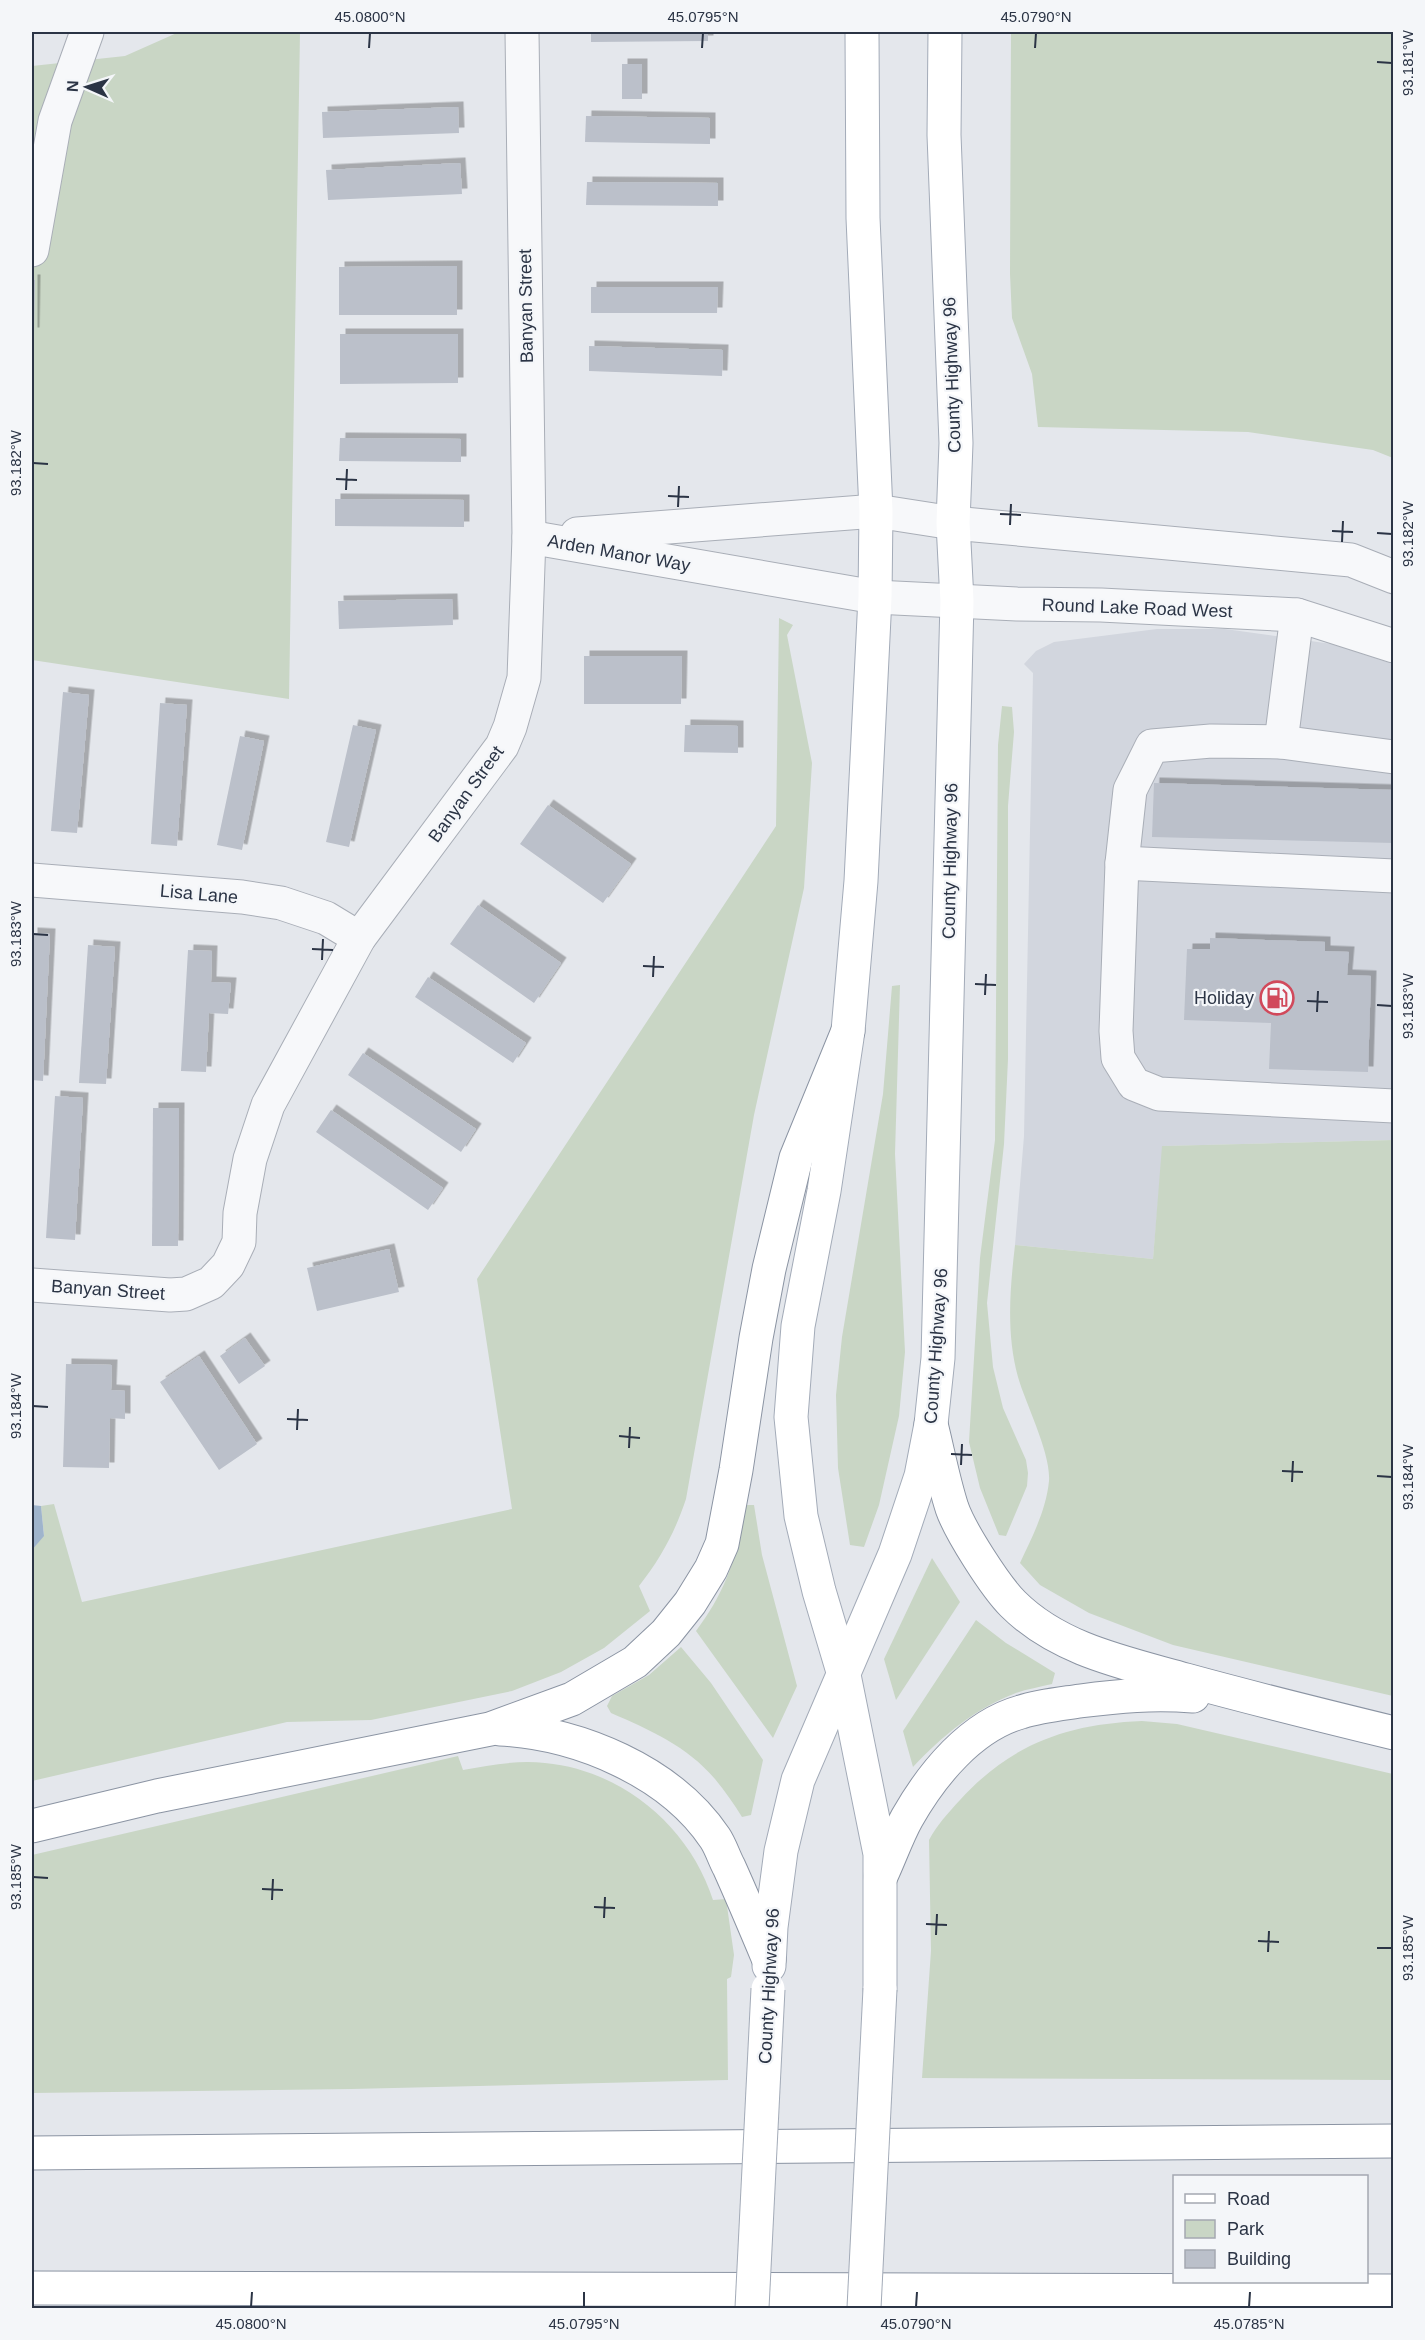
<svg xmlns="http://www.w3.org/2000/svg" width="1425" height="2340" font-family="Helvetica,sans-serif">
<style>
.built{fill:#d2d6de}
.green{fill:#c9d6c5}
.water{fill:#9fb4cc}
.building{fill:#bbc0ca;filter:url(#shadow)}
.lines{fill:none;stroke-linecap:round;stroke-linejoin:round}
.minor-casing{stroke:#a9aeb7;stroke-width:35}
.major-casing{stroke:#a3abb8;stroke-width:35}
.highway-casing{stroke:#8b94a3;stroke-width:35}
.minor{stroke:#f7f8fa;stroke-width:33}
.major{stroke:#fff;stroke-width:33}
.highway{stroke:#fff;stroke-width:33}
.major-bridge-casing{stroke:#a3abb8;stroke-width:35;stroke-linecap:butt}
.major-bridge{stroke:#fff;stroke-width:33}
.ticks{fill:none;stroke:#2b3445;stroke-width:2}
.labels{text-anchor:middle;dominant-baseline:central;stroke-width:4.5;stroke-linejoin:round;paint-order:stroke}
.street-label{font-size:18px;fill:#2b3445;stroke:#f4f6f9}
.poi-label{font-size:18px;fill:#2b3445;stroke:#f4f6f9;text-anchor:end}
.neatline{fill:none;stroke:#2b3445;stroke-width:2}
.ticks-label{font-size:15px;text-anchor:middle;fill:#2b3445}
</style>
<defs>
<filter id="shadow"><feDropShadow dx="5.5" dy="-5.5" stdDeviation="0" flood-color="#0004"/></filter>
</defs>
<rect width="100%" height="100%" fill="#e4e7ec"/>
<!-- built -->
<path class="built" d="M1157 629H1225L1332 644 1393 664V1140L1163 1146 1153 1259 1015 1245 1024 1136 1032 729 1033 673 1024 664 1036 651 1054 642Z"/>
<!-- green -->
<g class="green">
<path d="M179 32H300L289 699 32 660V66L125 56Z"/>
<path d="M1011 32H1393V458L1373 450 1248 432 1038 427 1032 374 1012 318 1010 274Z"/>
<path d="M779 618 793 625 787 635 812 763 804 888 754 1115 686 1499C675 1532 661 1558 639 1586L650 1611 604 1648 561 1672 512 1691 371 1720 287 1722 32 1781V1550L44 1535 41 1506 54 1504 82 1602 512 1509 477 1279 776 826Z"/>
<path d="M1002 706 1012 707 1014 732 1008 806V1059L1004 1144 987 1303 993 1367 1003 1408 1026 1460 1028 1473 1027 1486 1006 1536 999 1535 980 1488 969 1442 980 1258 995 1140 998 745Z"/>
<path d="M900 985 895 1154 905 1352 899 1416 879 1505 864 1547 850 1545 838 1468 836 1395 842 1337 883 1094 892 986Z"/>
<path d="M1393 1140V1696L1173 1645 1089 1613 1040 1585 1020 1563C1032 1537 1046 1511 1049 1481 1051 1453 1026 1405 1018 1377 1006 1333 1010 1289 1015 1245L1153 1259 1162 1146Z"/>
<path d="M746 1505H754L762 1555 797 1686 773 1738 696 1631C727 1590 737 1555 746 1505Z"/>
<path d="M932 1558 960 1602 896 1700 884 1659Z"/>
<path d="M976 1620 1006 1643 1055 1673 1052 1684C1040 1687 1027 1689 1016 1693 976 1708 942 1736 913 1767L903 1731Z"/>
<path d="M681 1647 711 1683 763 1760 751 1815 742 1817C734 1804 725 1791 715 1779 687 1746 650 1730 611 1713L607 1706 612 1696 649 1675Z"/>
<path d="M1142 1721 1177 1724 1393 1774V2080L922 2078 931 1951 929 1840C937 1825 948 1813 960 1800 1011 1744 1067 1724 1142 1721Z"/>
<path d="M458 1756 463 1770C490 1765 517 1760 545 1763 622 1770 690 1827 713 1900L726 1899 734 1955 731 1977 727 1979 728 2080 351 2089 32 2093V1855Z"/>
</g>
<!-- water -->
<path class="water" d="M32 1505 41 1506 44 1536 32 1550Z"/>
<!-- building -->
<g class="building">
<path d="M591 32H708V41L591 42Z"/>
<rect x="622" y="64" width="20" height="35"/>
<path d="M458 107 459 133 323 138 322 112Z"/>
<path d="M586 116 710 118V144L585 142Z"/>
<path d="M460 163 462 194 328 200 326 170Z"/>
<path d="M587 182 718 183V206L586 205Z"/>
<path d="M457 266V315H339V267Z"/>
<path d="M32 280H35L34 333H32Z"/>
<path d="M591 287H718L717 313H591Z"/>
<path d="M340 334H458V383L340 384Z"/>
<path d="M589 346 723 350 722 376 589 371Z"/>
<path d="M340 438 461 439V462L339 461Z"/>
<path d="M335 499 464 500V527L335 526Z"/>
<path d="M452 599 453 625 339 629 338 601Z"/>
<path d="M584 656H682L681 704H584Z"/>
<path d="M63 692 89 695 77 833 51 831Z"/>
<path d="M160 703 187 705 177 846 151 844Z"/>
<path d="M353 725 376 730 349 847 326 842Z"/>
<path d="M685 725 738 726V753L684 752Z"/>
<path d="M240 736 264 741 242 850 217 845Z"/>
<path d="M1154 783 1394 790V843L1152 837Z"/>
<path d="M548 805 631 864 603 903 520 844Z"/>
<path d="M478 905 561 963 534 1003 450 944Z"/>
<path d="M32 933 50 934 43 1081 32 1080Z"/>
<path d="M1210 938 1325 942V951L1349 952 1347 975 1371 976 1368 1072 1269 1069 1271 1023 1184 1020 1187 949H1210Z"/>
<path d="M88 945 115 947 106 1084 79 1083Z"/>
<path d="M188 950 212 951 211 982 231 983 228 1014 209 1013 206 1072 181 1071Z"/>
<path d="M428 977 526 1043 513 1063 415 997Z"/>
<path d="M363 1053 476 1129 461 1152 348 1075Z"/>
<path d="M55 1096 83 1098 75 1240 46 1238Z"/>
<path d="M153 1108H179L178 1246H152Z"/>
<path d="M331 1110 443 1188 428 1210 316 1132Z"/>
<path d="M389 1249 399 1292 317 1311 307 1268Z"/>
<path d="M245 1338 265 1366 239 1384 220 1356Z"/>
<path d="M199 1356 257 1444 219 1470 160 1382Z"/>
<path d="M66 1364 112 1365 111 1390 125 1391V1419L110 1418 109 1468 63 1467Z"/>
</g>
<g class="lines">
<defs>
<g id="minor">
<path d="M32 250 55 121 87 32"/>
<path d="M577 534 876 511 953 523 1351 560 1394 577"/>
<path d="M529 537 875 597 1017 604 1101 605 1297 615 1394 646"/>
<path d="M1297 615 1281 742 1394 757"/>
<path d="M1281 742 1211 741 1152 746 1130 790 1122 863 1116 1031 1118 1058 1134 1084 1159 1094 1394 1106"/>
<path d="M1122 863 1394 876"/>
<path d="M32 880 242 897 281 903 326 918 359 938"/>
<path d="M32 1285 170 1295 186 1294 211 1283 228 1265 239 1242 240 1213 250 1159 268 1105 359 938 502 746 510 727 524 678 529 537 522 32"/>
</g>
<g id="major">
<path d="M862 32 863 218 876 511 875 597 861 881 848 1031 824 1191 798 1326 791 1417 801 1516 819 1591 844 1675 880 1854V1989"/>
<path d="M769 1966 771 1927 781 1851 798 1780 895 1554 921 1476 931 1424 938 1358 957 601 953 523 956 443 944 135 945 32"/>
</g>
<g id="highway">
<path d="M931 1424C938 1452 943 1480 952 1508 960 1531 995 1586 1013 1604 1059 1650 1126 1663 1186 1680 1255 1699 1324 1716 1394 1733"/>
<path d="M500 1729C578 1733 670 1771 715 1838 721 1847 724 1858 729 1867 743 1898 756 1929 769 1960"/>
<path d="M32 1826 157 1796 490 1729 572 1699 635 1662 666 1633 690 1603 711 1569 722 1544 736 1470 756 1338 769 1269 796 1158 848 1031"/>
<path d="M881 1876C890 1857 897 1836 907 1818 932 1774 971 1726 1021 1712 1040 1706 1060 1704 1080 1701 1120 1696 1152 1693 1193 1696"/>
<path d="M32 2153 1394 2141"/>
<path d="M32 2288 1394 2291"/>
</g>
</defs>
<!-- minor casing -->
<use href="#minor" class="minor-casing"/>
<!-- major casing -->
<use href="#major" class="major-casing"/>
<!-- highway casing -->
<use href="#highway" class="highway-casing"/>
<!-- minor -->
<use href="#minor" class="minor"/>
<!-- major -->
<use href="#major" class="major"/>
<!-- highway -->
<use href="#highway" class="highway"/>
<defs>
<g id="major-bridge">
<path d="M752 2308 768 1989"/>
<path d="M864 2308 880 1989"/>
</g>
</defs>
<!-- major-bridge casing -->
<use href="#major-bridge" class="major-bridge-casing"/>
<!-- major-bridge -->
<use href="#major-bridge" class="major-bridge"/>
</g>
<!-- ticks -->
<path class="ticks" d="M369 48 370 33M702 48 703 33M1035 48 1036 33M1377 62 1392 63M33 463 48 464M336 479 357 480M346 490 347 469M668 496 689 497M678 507 679 486M1000 514 1021 515M1010 525 1011 504M1332 531 1353 532M1377 533 1392 534M1342 542 1343 521M33 934 48 935M312 949 333 950M322 960 323 939M643 966 664 967M653 977 654 956M975 984 996 985M985 995 986 974M1307 1001 1328 1002M1377 1005 1392 1006M1317 1012 1318 991M33 1406 48 1407M287 1419 308 1420M297 1430 298 1409M619 1436 640 1438M629 1448 630 1427M951 1454 972 1455M961 1465 962 1444M1282 1471 1303 1472M1377 1476 1392 1477M1292 1482 1293 1461M33 1877 48 1878M262 1889 283 1890M272 1900 273 1879M594 1907 615 1908M604 1918 605 1897M926 1924 947 1925M936 1935 937 1914M1258 1941 1279 1942M1377 1948H1392M1268 1952 1269 1931M251 2307 252 2292M584 2307V2292M916 2307 917 2292M1249 2307 1250 2292"/>
<!-- icons -->
<defs>
<symbol id="fuel-ring" viewBox="-11 -11 22 22"><circle r="9.5" fill="#f4f6f9" stroke="#d1495b" stroke-width="1.5"/><path d="M-5.5-6h7V0h2V4h1.3V-2.5L3-4.5l.8-.8L6-3V5H2.5V1h-1V6h-7ZM-4.2-4.7v3.2H.2V-4.7Z" fill="#d1495b"/></symbol>
</defs>
<g fill-rule="evenodd">
<use href="#fuel-ring" x="1258" y="979" width="38" height="38"/>
</g>
<g class="labels">
<!-- street labels -->
<g class="street-label">
<text transform="translate(526 306) rotate(-91)">Banyan Street</text>
<text transform="translate(952 375) rotate(-92)">County Highway 96</text>
<text transform="translate(619 553) rotate(10)">Arden Manor Way</text>
<text transform="translate(1137 608) rotate(2)">Round Lake Road West</text>
<text transform="translate(466 794) rotate(-54)">Banyan Street</text>
<text transform="translate(950 861) rotate(-89)">County Highway 96</text>
<text transform="translate(199 894) rotate(5)">Lisa Lane</text>
<text transform="translate(108 1290) rotate(4)">Banyan Street</text>
<text transform="translate(936 1346) rotate(-86)">County Highway 96</text>
<text transform="translate(769 1986) rotate(-87)">County Highway 96</text>
</g>
<!-- poi labels -->
<g class="poi-label">
<text x="1254" y="998">Holiday</text>
</g>
</g>
<!-- border -->
<rect width="1425" height="2340" fill="none" stroke="#f4f6f9" stroke-width="66"/>
<!-- legend -->
<rect x="1173" y="2175" width="195" height="108" fill="#f4f6f9" stroke="#a4a8b1" stroke-width="1.5"/>
<rect x="1185" y="2194" width="30" height="9" fill="#ffffff" stroke="#a4a8b1" stroke-width="1.5"/>
<text x="1227" y="2205" font-size="18" fill="#2b3445">Road</text>
<rect x="1185" y="2220" width="30" height="18" fill="#c9d6c5" stroke="#a4a8b1" stroke-width="1.5"/>
<text x="1227" y="2235" font-size="18" fill="#2b3445">Park</text>
<rect x="1185" y="2250" width="30" height="18" fill="#bbc0ca" stroke="#a4a8b1" stroke-width="1.5"/>
<text x="1227" y="2265" font-size="18" fill="#2b3445">Building</text>
<!-- north arrow -->
<g transform="translate(87 87) rotate(273)" stroke="#f4f6f9" stroke-width="4.5" paint-order="stroke">
<path d="M0-4.5L10 22L0 15L-10 22Z" fill="#2b3445"/>
<text y="-9" font-size="16" font-weight="bold" text-anchor="middle" fill="#2b3445">N</text>
</g>
<rect x="33" y="33" width="1359" height="2274" class="neatline"/>
<g class="ticks-label">
<text x="370" y="22">45.0800°N</text>
<text x="703" y="22">45.0795°N</text>
<text x="1036" y="22">45.0790°N</text>
<text transform="translate(1408 63) rotate(-90)" y="5">93.181°W</text>
<text transform="translate(16 463) rotate(-90)" y="5">93.182°W</text>
<text transform="translate(1408 534) rotate(-90)" y="5">93.182°W</text>
<text transform="translate(16 934) rotate(-90)" y="5">93.183°W</text>
<text transform="translate(1408 1006) rotate(-90)" y="5">93.183°W</text>
<text transform="translate(16 1406) rotate(-90)" y="5">93.184°W</text>
<text transform="translate(1408 1477) rotate(-90)" y="5">93.184°W</text>
<text transform="translate(16 1877) rotate(-90)" y="5">93.185°W</text>
<text transform="translate(1408 1948) rotate(-90)" y="5">93.185°W</text>
<text x="251" y="2329">45.0800°N</text>
<text x="584" y="2329">45.0795°N</text>
<text x="916" y="2329">45.0790°N</text>
<text x="1249" y="2329">45.0785°N</text>
</g>
</svg>
